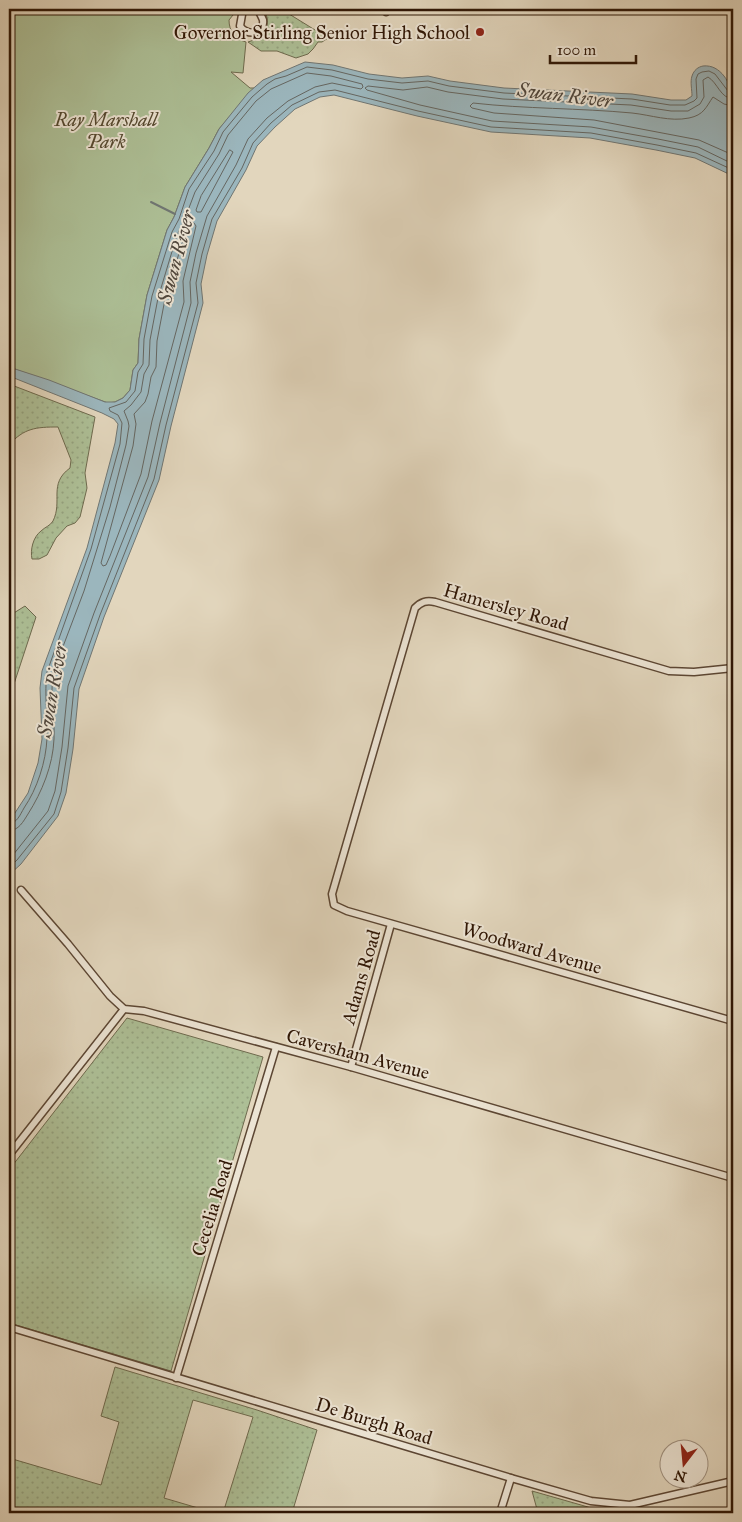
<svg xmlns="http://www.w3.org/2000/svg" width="742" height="1522" font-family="'IM FELL Great Primer',serif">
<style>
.grass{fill:url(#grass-dots);stroke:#6e6a4e}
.green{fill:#adbf96;stroke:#6e6a4e}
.water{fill:#9bb6bd;stroke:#707673}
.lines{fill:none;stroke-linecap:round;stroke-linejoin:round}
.shore{stroke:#656661;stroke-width:1}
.stream{stroke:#707673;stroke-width:2}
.minor-casing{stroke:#5c4633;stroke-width:9}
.minor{stroke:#ece4d4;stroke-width:6}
.poi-dot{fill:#8f2418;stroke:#ece4d4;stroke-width:2}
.labels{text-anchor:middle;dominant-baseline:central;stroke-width:4;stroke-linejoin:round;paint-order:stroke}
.poi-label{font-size:19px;fill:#2f1605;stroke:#ece4d4;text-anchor:end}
.park-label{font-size:19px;font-style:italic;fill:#554930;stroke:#ece4d4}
.street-label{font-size:19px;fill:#2f1605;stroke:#ece4d4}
.water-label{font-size:20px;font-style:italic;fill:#4f463c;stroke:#ece4d4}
</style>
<defs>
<pattern id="grass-dots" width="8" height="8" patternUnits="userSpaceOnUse" patternTransform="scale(1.25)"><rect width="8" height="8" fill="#adbf96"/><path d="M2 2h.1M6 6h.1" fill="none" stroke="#95a380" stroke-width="1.8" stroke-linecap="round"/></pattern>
</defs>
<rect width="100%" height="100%" fill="#e2d6bd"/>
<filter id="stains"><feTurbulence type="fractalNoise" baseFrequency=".004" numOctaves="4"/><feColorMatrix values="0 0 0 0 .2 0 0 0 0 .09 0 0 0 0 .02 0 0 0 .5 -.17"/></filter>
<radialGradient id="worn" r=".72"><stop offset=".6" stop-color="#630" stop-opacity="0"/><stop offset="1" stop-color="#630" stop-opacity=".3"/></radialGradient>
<!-- grass -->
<g class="grass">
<path d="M264 9H281L328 38 322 42H318L313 49 308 54 296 58 277 51H261L248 42C265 37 272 25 264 9Z"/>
<path d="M9 384 95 417 85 473 87 488 80 517 75 523 67 526 56 538 47 555 39 559H32C30 550 33 537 41 531 45 527 50 526 53 521 63 501 48 484 70 468L71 460 58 427C36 427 24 428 9 445Z"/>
<path d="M25 606 36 617 12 690 9 694V616Z"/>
<path d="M127 1018 263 1057 171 1371 9 1323V1170Z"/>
<path d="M115 1367 257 1410 317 1430 292 1513H223L253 1417 193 1400 164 1498 215 1513H9V1458L101 1485 119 1422 101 1416Z"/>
<path d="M532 1491 609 1513H538Z"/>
</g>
<!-- green -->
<path class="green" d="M9 9H235L233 15 229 20C229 31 235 39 246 42L243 73 231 72 250 88H254L219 129 209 148 185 187 174 217 167 230 147 295 139 339 138 363 133 370 130 390 123 398 115 402 108 403 9 367Z"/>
<!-- water -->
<path class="water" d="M305 62 333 65 369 74 402 78 428 76 450 81 504 88 632 94 671 100H686L692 96C692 90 690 82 692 76 694 70 698 67 703 66 721 64 731 84 733 98V176L695 158 656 150 590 138 491 132 417 116 334 95 320 97 295 109 275 127 257 146 246 170 217 221 207 255 201 284 203 303 171 426 159 480 104 617 79 689 73 749 66 793 58 816 21 864 9 875V822L28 793 38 763 42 739 40 688 42 671 87 548 115 443 118 424 114 419 102 413 9 376V367L49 380 105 402H115L123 398 130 390 133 370 138 363 139 339 147 295 167 230 174 217 185 187 209 148 219 129 248 93 263 80Z"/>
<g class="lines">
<!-- shore -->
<g class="shore">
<path d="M733 99C720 98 718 83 708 77L703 80 704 97 700 104 688 111H671L631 105 503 99 448 92 427 87 403 90 368 86 365 88 367 90 420 105 492 121 591 127 658 139 698 147 733 164"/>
<path d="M733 106 724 104 713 97C706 107 704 115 689 118 670 122 651 115 632 113 579 108 526 109 473 103L470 106 472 108 494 113 594 120 699 140 733 155"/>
<path d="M230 150 233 152 201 212H197L196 210 201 196Z"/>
<path d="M194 223 196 226 183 281 184 302 152 421 141 474 110 556 106 565 103 566 101 563 133 446 136 424 134 414 145 402 148 394 151 377 156 367 157 341 165 299 184 237 191 224Z"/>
<path d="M9 824C17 823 20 815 24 808 37 789 46 762 47 738 48 716 44 694 47 672L91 549 120 444 122 423 118 415 110 411 109 408 126 402 135 391 138 372 143 364 144 339 152 296 172 232 179 219 189 189 214 151 223 132 252 97 267 84 275 79 286 76 307 67 332 70 368 79 402 83 428 81 449 86 504 93 632 99 670 105H685L694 101 697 98 696 79 698 74 702 72 709 71 715 74 728 91 733 92"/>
<path d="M9 831C19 830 23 822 28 814 42 792 53 765 54 739 55 717 50 695 53 673L84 591 110 507 126 445 129 426 128 421 124 411 131 405 141 392 144 374 149 365 150 340 158 298 177 235 184 221 195 192 219 154 228 135 256 101 271 89 307 73 331 76 362 84 363 87 361 89 332 83 315 87 288 101 267 118 248 139 236 165 207 216 196 253 190 282 191 303 160 423 148 477 94 613 68 686 62 747 55 791 48 811 9 860"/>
<path d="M9 868 17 860 54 814 61 792 68 748 74 688 100 615 154 479 166 425 198 303 196 283 202 254 212 219 242 168 253 143 271 123 292 105 319 92 335 90 418 111 491 127 591 133 657 145 696 153 733 170"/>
</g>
<!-- stream -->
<path class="stream" d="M151 202 175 214"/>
<defs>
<g id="minor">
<path d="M243 9 240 26C246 36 265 35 263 20 262 17 259 12 258 9"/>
<path d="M382 9 386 12"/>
<path d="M733 668 694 672 669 671 435 602C426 600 421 602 415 608L332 894 334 905 347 911 733 1021"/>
<path d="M21 890 68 944 110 996 124 1009 144 1011 351 1067 733 1178"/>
<path d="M351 1067 391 924"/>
<path d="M9 1155 124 1009"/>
<path d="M9 1327 511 1478 591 1501 630 1505 733 1481"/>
<path d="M176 1378 276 1047"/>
<path d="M500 1513 511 1478"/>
</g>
</defs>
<!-- minor casing -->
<use href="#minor" class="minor-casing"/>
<!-- minor -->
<use href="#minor" class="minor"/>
</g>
<!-- markers -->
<circle class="poi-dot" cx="480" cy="32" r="5"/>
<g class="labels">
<!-- poi labels -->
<g class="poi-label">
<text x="470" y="32">Governor Stirling Senior High School</text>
</g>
<!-- park labels -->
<g class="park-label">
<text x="106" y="119">Ray Marshall<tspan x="106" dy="22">Park</tspan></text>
</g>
<!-- street labels -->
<g class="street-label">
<text transform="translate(506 607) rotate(16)">Hamersley Road</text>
<text transform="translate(532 948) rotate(16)">Woodward Avenue</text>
<text transform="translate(361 977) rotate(-74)">Adams Road</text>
<text transform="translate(358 1054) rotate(15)">Caversham Avenue</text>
<text transform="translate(212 1208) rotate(-73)">Cecelia Road</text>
<text transform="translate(374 1421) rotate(17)">De Burgh Road</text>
</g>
<!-- water labels -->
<g class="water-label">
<text transform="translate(565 95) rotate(7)">Swan River</text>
<text transform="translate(176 257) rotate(-75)">Swan River</text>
<text transform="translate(52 690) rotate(-80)">Swan River</text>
</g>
</g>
<!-- margin -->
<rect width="742" height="1522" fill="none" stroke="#e2d6bd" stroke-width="30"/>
<rect x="10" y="10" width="722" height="1502" fill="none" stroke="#2f1605" stroke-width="2.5"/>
<rect x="15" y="15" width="712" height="1492" fill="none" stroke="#2f1605"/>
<!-- north arrow -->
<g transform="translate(684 1464) rotate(196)"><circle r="24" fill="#ece4d4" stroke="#a09281"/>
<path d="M0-4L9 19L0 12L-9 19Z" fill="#8f2418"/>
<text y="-8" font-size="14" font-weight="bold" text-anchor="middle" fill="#2f1605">N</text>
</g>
<!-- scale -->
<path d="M550 55v8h86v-8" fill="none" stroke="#2f1605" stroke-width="2.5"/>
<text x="557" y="55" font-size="15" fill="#2f1605" stroke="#ece4d4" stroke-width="4" paint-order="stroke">100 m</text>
<rect width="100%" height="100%" filter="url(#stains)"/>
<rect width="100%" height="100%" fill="url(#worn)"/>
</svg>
